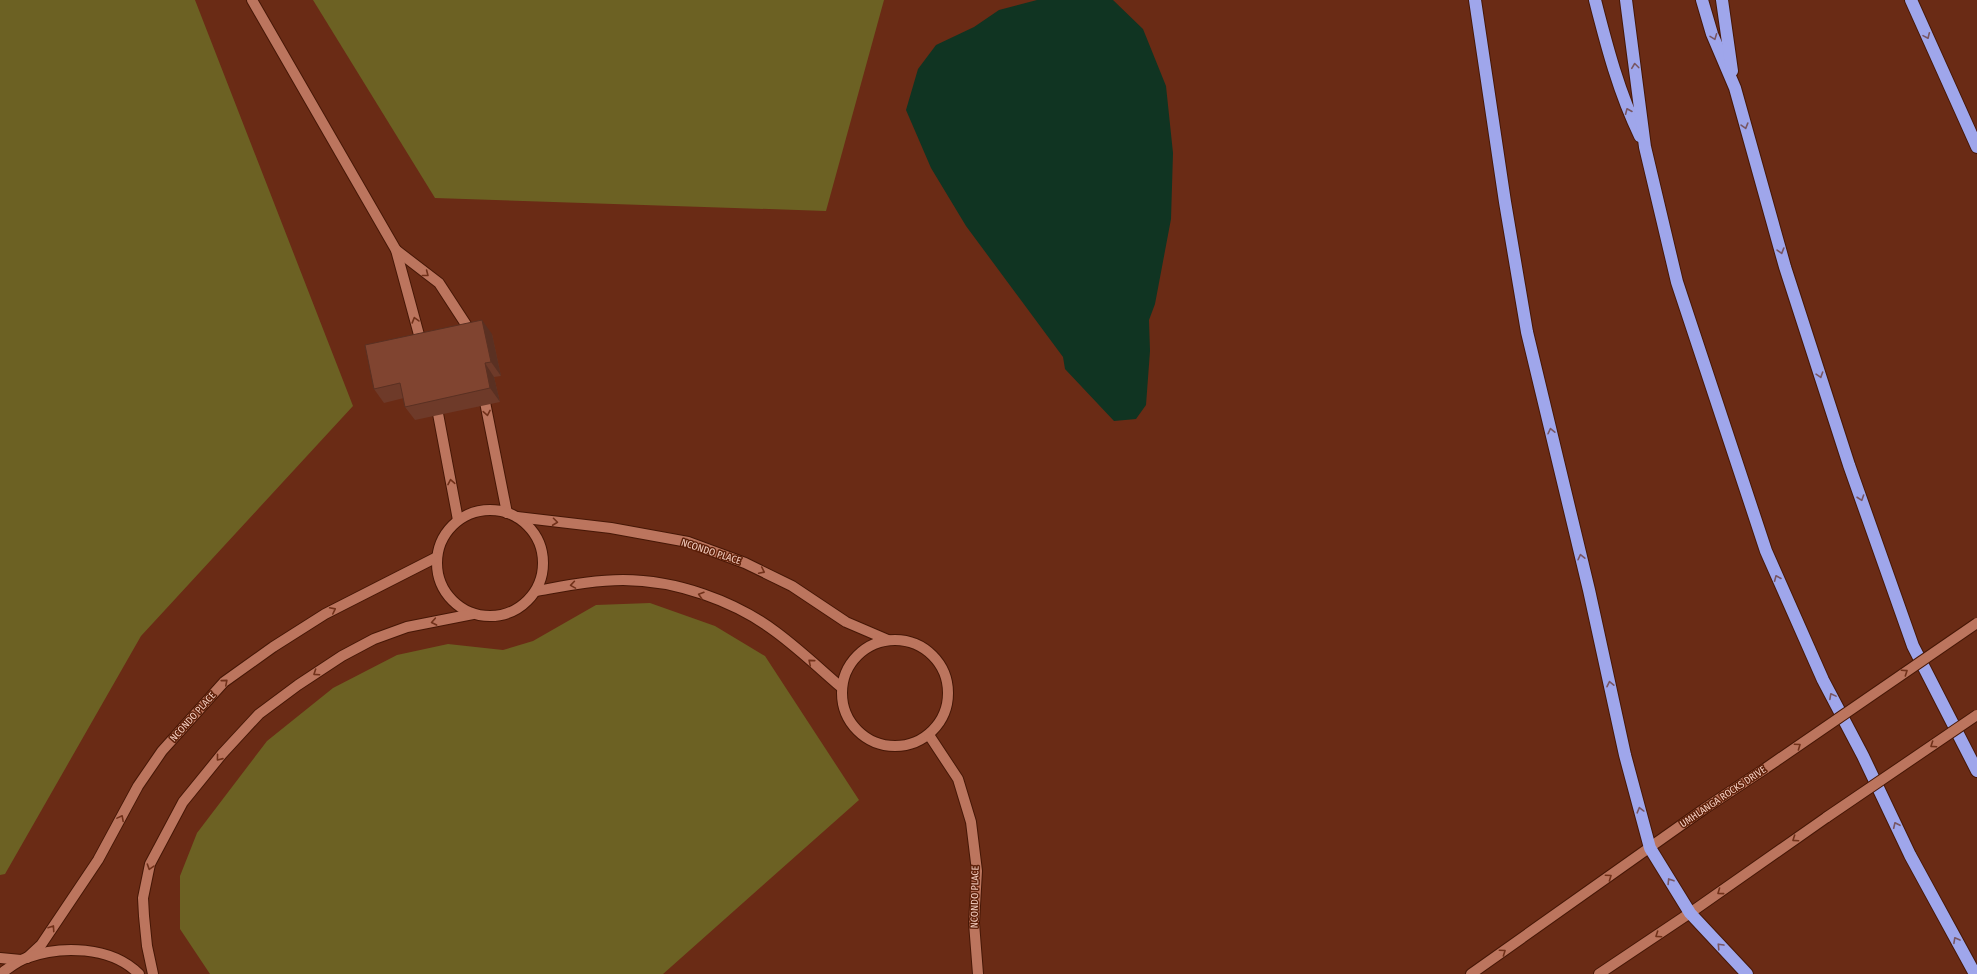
<svg xmlns="http://www.w3.org/2000/svg" width="1977" height="974" font-family="'Fira Sans Condensed',sans-serif">
<style>
.green{fill:#6c6123}
.water{fill:#103422}
.lines{fill:none;stroke-linecap:round;stroke-linejoin:round}
.service-casing{stroke:#461706;stroke-width:12}
.minor-casing{stroke:#461706;stroke-width:12}
.secondary-casing{stroke:#461706;stroke-width:12}
.motorway-casing{stroke:#461706;stroke-width:14}
.service{stroke:#bc755e;stroke-width:10}
.minor{stroke:#bc755e;stroke-width:10}
.secondary{stroke:#bc755e;stroke-width:10}
.motorway{stroke:#9fa6eb;stroke-width:12}
.secondary-bridge-casing{stroke:#461706;stroke-width:12;stroke-linecap:butt}
.secondary-bridge{stroke:#bc755e;stroke-width:10}
.wall{fill:#6e3a29}
.shaded-wall{fill:#5a3022}
.building{fill:#804430;stroke:#5a3022}
.oneway{stroke:#785663}
.oneway2{stroke:#71311a}
.labels{text-anchor:middle;dominant-baseline:central;stroke-width:3;stroke-linejoin:round;paint-order:stroke}
.street-label{font-size:10px;fill:#f7d0c3;stroke:#5e2009}
</style>
<rect width="100%" height="100%" fill="#6a2b15"/>
<!-- green -->
<g class="green">
<path d="M0 0H195L353 406 141 636 5 874 0 875Z"/>
<path d="M313 0H884L826 211 435 198Z"/>
<path d="M650 603 715 626 765 656 859 800 663 974H210L180 929V876L197 833 267 741 333 688 397 655 448 644 503 650 533 641 596 605Z"/>
</g>
<!-- water -->
<path class="water" d="M1037 0H1113L1143 29 1166 86 1173 153 1171 219 1155 304 1149 320 1150 351 1146 405 1136 419 1114 421 1065 369 1063 357 966 226 931 168 906 110 918 69 936 45 974 27 999 10Z"/>
<g class="lines">
<defs>
<g id="service">
<path d="M252 0 396 250 422 346"/>
<path d="M396 250 439 283 467 326 470 336"/>
<path d="M483 392 507 513"/>
<path d="M436 403 458 520"/>
<circle cx="490" cy="563" r="53"/>
<path d="M517 517 611 528 688 542 745 563 792 586 846 622 888 640"/>
<path d="M536 591C565 586 594 580 623 580 676 580 735 601 776 632 799 649 820 669 841 687"/>
<circle cx="895" cy="693" r="53"/>
<path d="M929 735 958 779 971 822 977 871 974 923 978 974"/>
<path d="M27 958 41 945 98 860 138 786 162 751 224 682 273 647 325 614 437 557"/>
<path d="M153 974 147 946 144 916 143 898 150 864 183 802 222 754 259 714 298 685 342 656 374 639 407 627 473 614"/>
</g>
<g id="minor">
<path d="M0 958 21 960"/>
<path d="M0 974C9 968 17 961 26 958 61 945 111 946 139 974"/>
</g>
<g id="secondary">
<path d="M1471 974 1704 809 1766 768"/>
<path d="M1599 974 1690 913 1827 817"/>
</g>
<g id="motorway">
<path d="M1475 0 1505 202 1527 332 1589 590 1625 755 1650 848 1690 913 1747 974"/>
<path d="M1595 0C1607 47 1619 93 1640 136"/>
<path d="M1626 0 1645 147 1677 282 1766 551 1823 680 1863 756 1910 855 1975 974"/>
<path d="M1702 0 1712 34 1735 88 1785 267 1849 465 1913 646 1977 771"/>
<path d="M1722 0 1732 71"/>
<path d="M1911 0 1977 147"/>
</g>
</defs>
<!-- service casing -->
<use href="#service" class="service-casing"/>
<!-- minor casing -->
<use href="#minor" class="minor-casing"/>
<!-- secondary casing -->
<use href="#secondary" class="secondary-casing"/>
<!-- motorway casing -->
<use href="#motorway" class="motorway-casing"/>
<!-- service -->
<use href="#service" class="service"/>
<!-- minor -->
<use href="#minor" class="minor"/>
<!-- secondary -->
<use href="#secondary" class="secondary"/>
<!-- motorway -->
<use href="#motorway" class="motorway"/>
<defs>
<g id="secondary-bridge">
<path d="M1766 768 1977 623"/>
<path d="M1827 817 1977 715"/>
</g>
</defs>
<!-- secondary-bridge casing -->
<use href="#secondary-bridge" class="secondary-bridge-casing"/>
<!-- secondary-bridge -->
<use href="#secondary-bridge" class="secondary-bridge"/>
</g>
<!-- wall -->
<path class="wall" d="M492 334 501 376 494 377 500 402 415 420 405 407 404 398 384 403 374 389Z"/>
<!-- shaded-wall -->
<g class="shaded-wall">
<path d="M482 320 492 334 501 376 491 362Z"/>
<path d="M485 363 494 377 500 402 490 388Z"/>
</g>
<!-- building -->
<path class="building" d="M482 320 491 362 485 363 490 388 405 407 400 383 374 389 365 345Z"/>
<!-- one-way arrows -->
<defs><path id="oneway-chevron" d="M-2-3.5L2.5 0L-2 3.5" fill="none" stroke-width="1.6" stroke-linecap="round" stroke-linejoin="round"/></defs>
<g class="oneway">
<use href="#oneway-chevron" transform="translate(1927 36) rotate(66)"/>
<use href="#oneway-chevron" transform="translate(1714 37) rotate(69)"/>
<use href="#oneway-chevron" transform="translate(1635 66) rotate(-97)"/>
<use href="#oneway-chevron" transform="translate(1628 111) rotate(-113)"/>
<use href="#oneway-chevron" transform="translate(1745 126) rotate(74)"/>
<use href="#oneway-chevron" transform="translate(1781 251) rotate(74)"/>
<use href="#oneway-chevron" transform="translate(1820 375) rotate(72)"/>
<use href="#oneway-chevron" transform="translate(1551 431) rotate(-103)"/>
<use href="#oneway-chevron" transform="translate(1861 498) rotate(71)"/>
<use href="#oneway-chevron" transform="translate(1581 557) rotate(-103)"/>
<use href="#oneway-chevron" transform="translate(1777 578) rotate(-113)"/>
<use href="#oneway-chevron" transform="translate(1610 684) rotate(-102)"/>
<use href="#oneway-chevron" transform="translate(1832 696) rotate(-118)"/>
<use href="#oneway-chevron" transform="translate(1640 810) rotate(-105)"/>
<use href="#oneway-chevron" transform="translate(1896 825) rotate(-115)"/>
<use href="#oneway-chevron" transform="translate(1670 881) rotate(-122)"/>
<use href="#oneway-chevron" transform="translate(1956 940) rotate(-119)"/>
<use href="#oneway-chevron" transform="translate(1720 946) rotate(-133)"/>
</g>
<g class="oneway2">
<use href="#oneway-chevron" transform="translate(426 274) rotate(38)"/>
<use href="#oneway-chevron" transform="translate(415 320) rotate(-106)"/>
<use href="#oneway-chevron" transform="translate(487 413) rotate(79)"/>
<use href="#oneway-chevron" transform="translate(451 482) rotate(-101)"/>
<use href="#oneway-chevron" transform="translate(555 522) rotate(7)"/>
<use href="#oneway-chevron" transform="translate(762 571) rotate(26)"/>
<use href="#oneway-chevron" transform="translate(573 585) rotate(171)"/>
<use href="#oneway-chevron" transform="translate(701 595) rotate(-163)"/>
<use href="#oneway-chevron" transform="translate(333 610) rotate(-27)"/>
<use href="#oneway-chevron" transform="translate(434 622) rotate(169)"/>
<use href="#oneway-chevron" transform="translate(811 662) rotate(-140)"/>
<use href="#oneway-chevron" transform="translate(1905 672) rotate(-34)"/>
<use href="#oneway-chevron" transform="translate(316 673) rotate(146)"/>
<use href="#oneway-chevron" transform="translate(225 682) rotate(-41)"/>
<use href="#oneway-chevron" transform="translate(1933 745) rotate(146)"/>
<use href="#oneway-chevron" transform="translate(1798 746) rotate(-35)"/>
<use href="#oneway-chevron" transform="translate(219 758) rotate(129)"/>
<use href="#oneway-chevron" transform="translate(121 818) rotate(-62)"/>
<use href="#oneway-chevron" transform="translate(1795 839) rotate(146)"/>
<use href="#oneway-chevron" transform="translate(150 867) rotate(108)"/>
<use href="#oneway-chevron" transform="translate(1609 877) rotate(-35)"/>
<use href="#oneway-chevron" transform="translate(1720 892) rotate(144)"/>
<use href="#oneway-chevron" transform="translate(52 928) rotate(-56)"/>
<use href="#oneway-chevron" transform="translate(1658 935) rotate(146)"/>
<use href="#oneway-chevron" transform="translate(1503 952) rotate(-35)"/>
</g>
<g class="labels">
<!-- street labels -->
<g class="street-label">
<text transform="translate(711 552) rotate(18)">NCONDO PLACE</text>
<text transform="translate(193 717) rotate(-48)">NCONDO PLACE</text>
<text transform="translate(1723 797) rotate(-34)">UMHLANGA ROCKS DRIVE</text>
<text transform="translate(975 897) rotate(-89)">NCONDO PLACE</text>
</g>
</g>
</svg>
